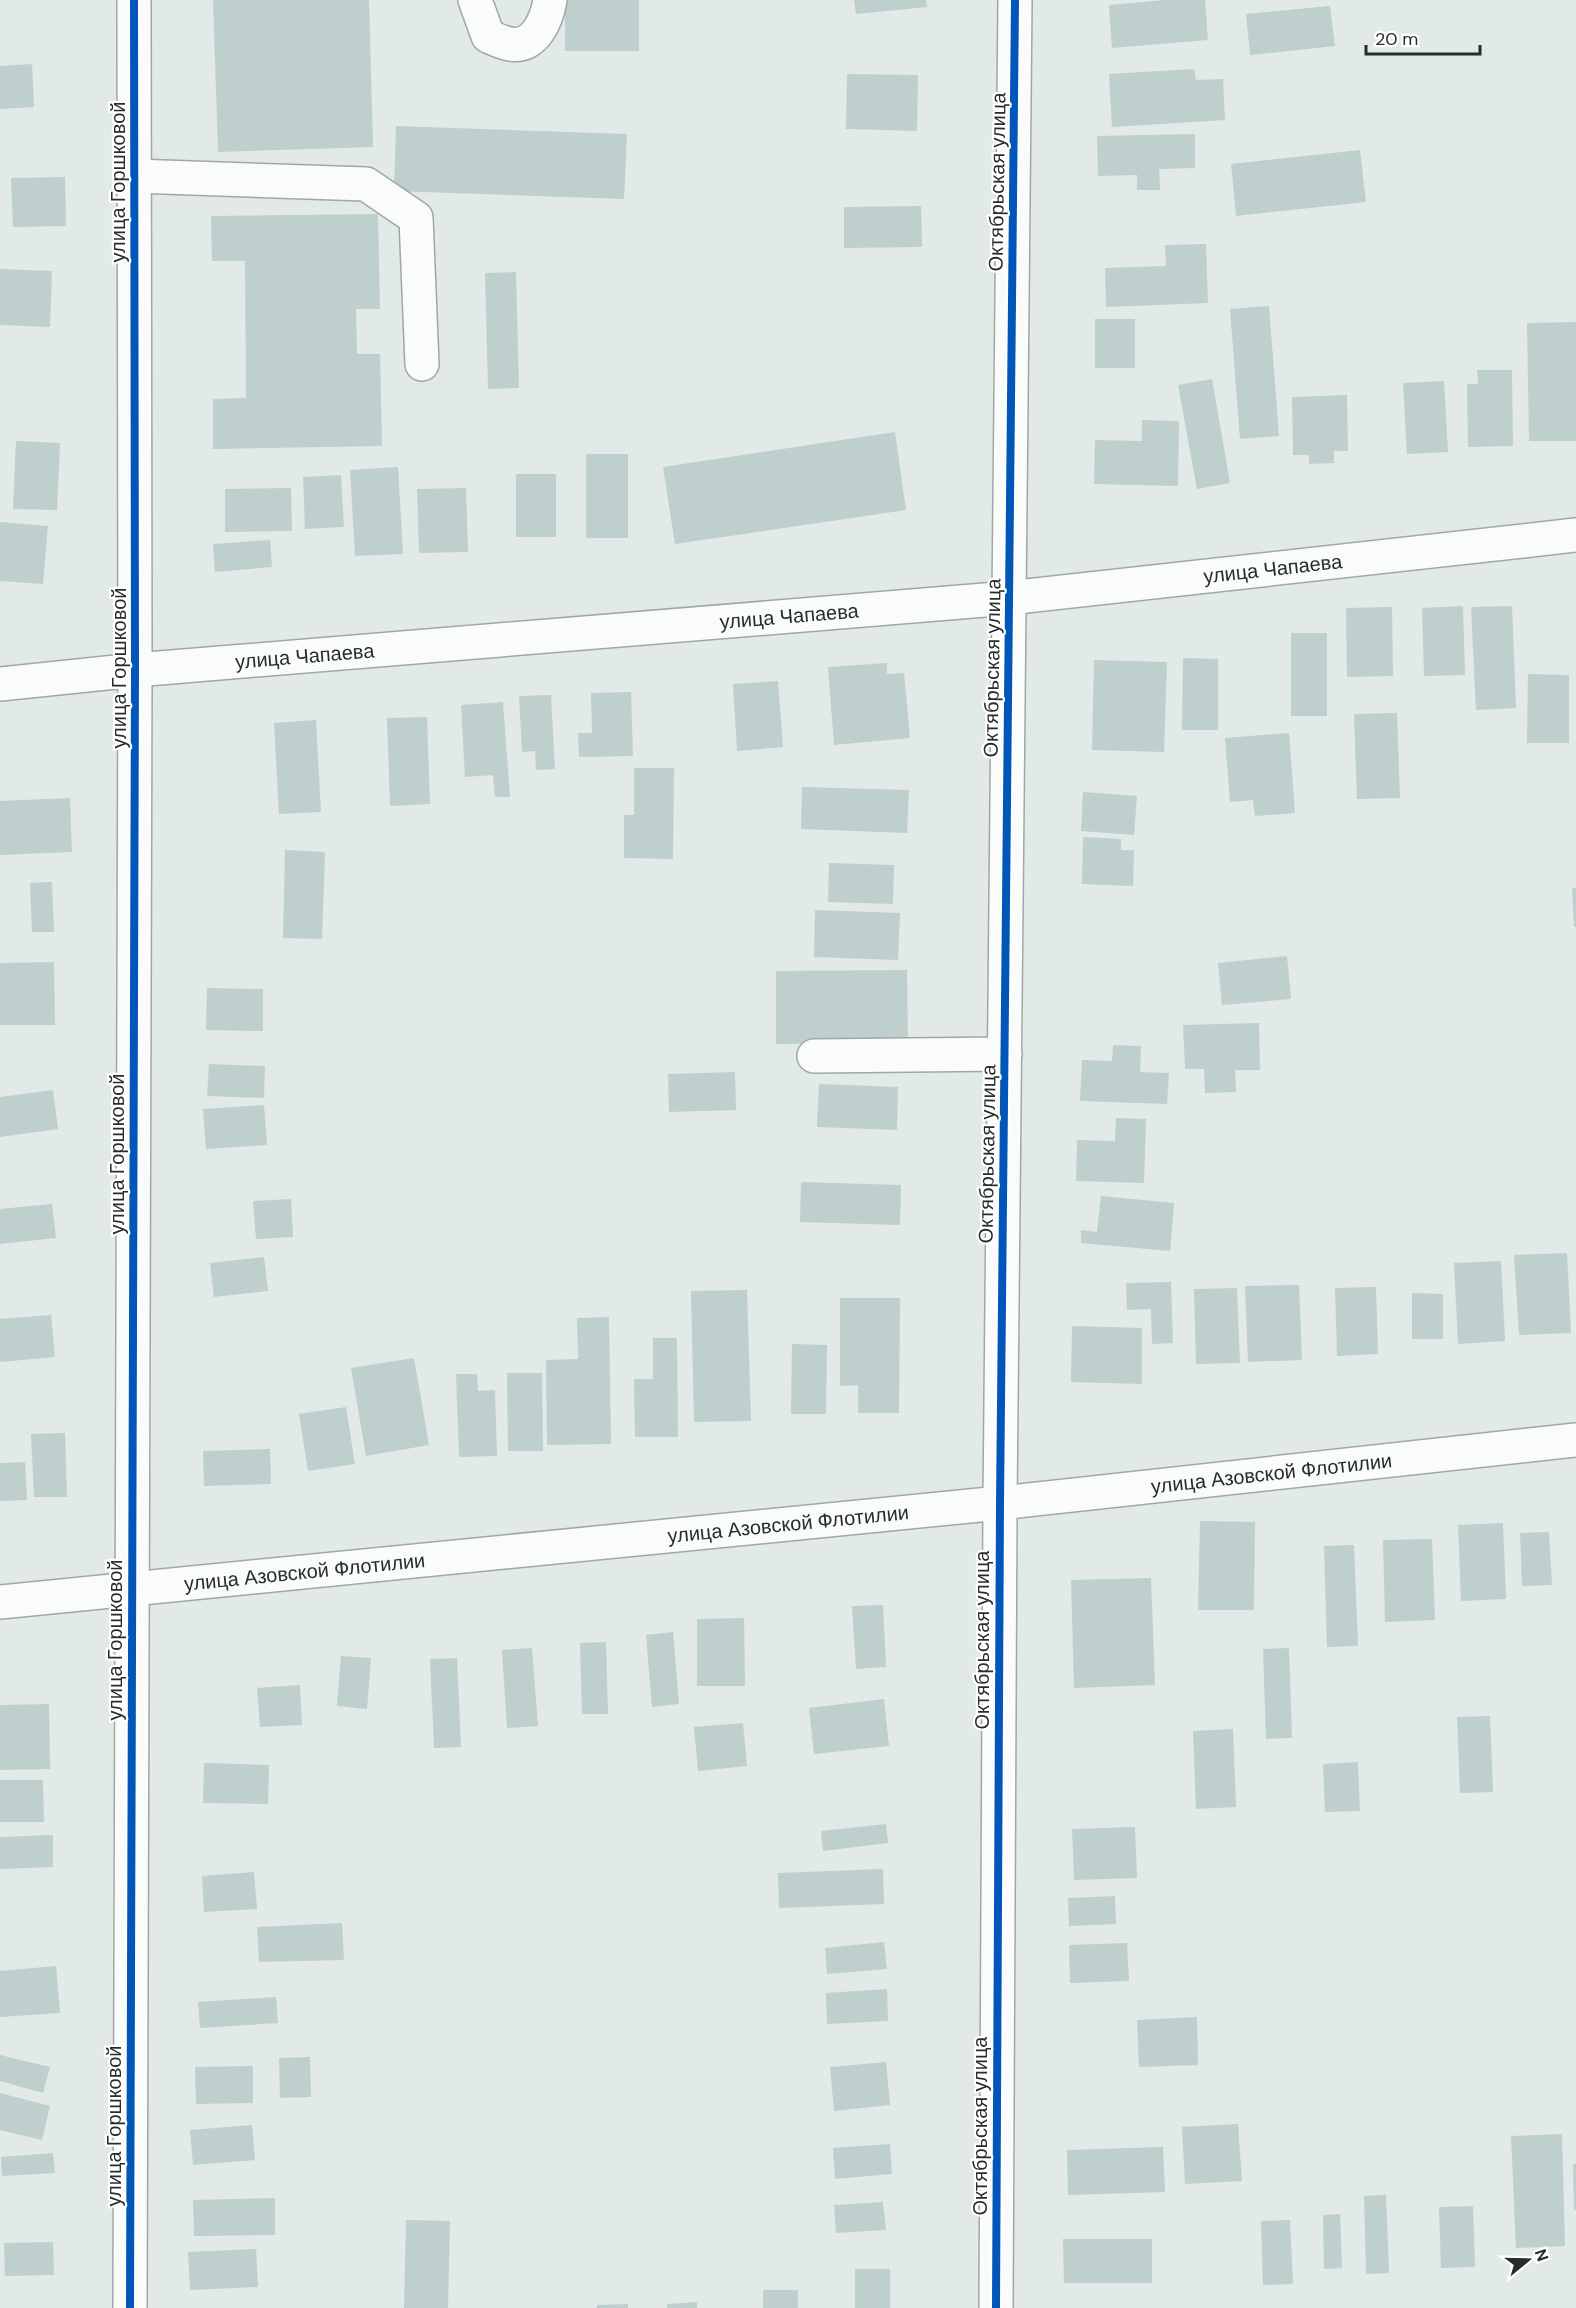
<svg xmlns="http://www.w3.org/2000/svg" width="1576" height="2308" font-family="'DM Sans',sans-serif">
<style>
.building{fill:#becfcd}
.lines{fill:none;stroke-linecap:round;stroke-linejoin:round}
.minor-casing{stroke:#a1a7a4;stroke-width:36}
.minor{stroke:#fafcfb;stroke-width:33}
.cycleway-casing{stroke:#fff;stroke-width:11}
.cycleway{stroke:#0057b8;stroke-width:8}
.labels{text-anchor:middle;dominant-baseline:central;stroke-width:4.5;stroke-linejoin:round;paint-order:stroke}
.street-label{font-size:20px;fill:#272d2a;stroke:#fff}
</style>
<rect width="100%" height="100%" fill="#e1eae6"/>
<!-- building -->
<g class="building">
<path d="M213 0H369L373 147 218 152Z"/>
<rect x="565" y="0" width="74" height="51"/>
<path d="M854 0H926L927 7 856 14Z"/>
<path d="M1165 0H1205L1208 40 1112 48 1109 5Z"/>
<path d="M1330 6 1335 46 1250 55 1246 14Z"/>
<path d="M32 64 34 107 0 109V66Z"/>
<path d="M1194 69 1196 80 1223 79 1225 120 1112 127 1109 74Z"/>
<path d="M847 74 918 75 917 131 846 129Z"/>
<path d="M396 126 627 134 624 199 394 191Z"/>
<path d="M1195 134V168L1159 169 1160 190H1137V175L1098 176 1097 136Z"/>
<path d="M1360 150 1366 202 1236 216 1231 164Z"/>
<path d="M65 177 66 226 13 227 11 178Z"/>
<path d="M921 206 922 247 844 248V207Z"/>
<path d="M378 214 380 309H356L357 354H380L382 446 213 449V399L246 398 245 261H212L211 216Z"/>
<path d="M1206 244 1208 303 1106 307 1105 268 1166 266 1165 245Z"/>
<path d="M0 269 52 271 50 327 0 325Z"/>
<path d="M516 272 519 388 488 389 485 273Z"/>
<path d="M1269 306 1279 436 1240 439 1230 309Z"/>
<rect x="1095" y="319" width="40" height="49"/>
<path d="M1576 322V441H1529L1527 323Z"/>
<path d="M1477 370H1512L1513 446 1468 447 1467 384H1478Z"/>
<path d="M1212 379 1230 483 1197 489 1178 385Z"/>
<path d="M1444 381 1448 452 1407 454 1403 383Z"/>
<path d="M1347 395 1348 451H1334V463L1309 464V455H1293L1292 397Z"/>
<path d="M1142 420 1179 421 1178 486 1094 484 1095 440 1142 441Z"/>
<path d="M895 432 906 510 675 544 663 467Z"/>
<path d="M16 441 60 443 57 510 13 509Z"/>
<rect x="586" y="454" width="42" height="84"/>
<path d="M398 467 403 554 355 556 350 470Z"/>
<rect x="516" y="474" width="40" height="63"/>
<path d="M341 475 344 527 305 529 303 477Z"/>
<path d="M291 488 292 531 225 532V489Z"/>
<path d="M466 488 468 552 419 553 417 489Z"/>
<path d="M0 522 48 526 43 584 0 581Z"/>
<path d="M270 540 272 567 215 572 213 544Z"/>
<path d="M1463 606 1465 675 1424 676 1422 608Z"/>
<path d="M1512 606 1516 708 1476 710 1471 607Z"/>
<path d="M1392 607 1393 676 1347 677 1346 608Z"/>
<rect x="1291" y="633" width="36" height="83"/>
<path d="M1183 658 1218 659V730H1182Z"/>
<path d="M1094 660 1167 662 1164 752 1092 750Z"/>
<path d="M887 663V674L904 673 910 738 834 745 828 667Z"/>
<path d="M1528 674 1569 675V743H1527Z"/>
<path d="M778 681 783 747 737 751 733 684Z"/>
<path d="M631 692 633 756 579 757 578 733H592L591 693Z"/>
<path d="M551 695 555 769 536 770 535 751 522 752 519 696Z"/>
<path d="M503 702 510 797H495L493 775 465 777 461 705Z"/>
<path d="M1397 713 1400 798 1357 799 1354 714Z"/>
<path d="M427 717 430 804 390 806 387 718Z"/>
<path d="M316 720 321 812 279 814 274 723Z"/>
<path d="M1289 733 1295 813 1255 816 1253 800 1230 802 1225 738Z"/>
<path d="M634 768H674L673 859 624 858V815H634Z"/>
<path d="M802 787 909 790 907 833 801 829Z"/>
<path d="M1083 792 1137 796 1134 835 1081 831Z"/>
<path d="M70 798 72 852 0 855V801Z"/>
<path d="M1083 837 1121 839V850H1134L1133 886 1082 884Z"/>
<path d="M285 850 325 852 322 939 283 938Z"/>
<path d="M829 863 894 865 893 904 828 902Z"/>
<path d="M52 882 54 932H32L30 883Z"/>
<path d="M1572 888H1576V927H1574Z"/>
<path d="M815 910 900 913 898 960 814 957Z"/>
<path d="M1287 956 1291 999 1222 1005 1218 963Z"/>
<path d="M54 962 55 1025H0V963Z"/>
<path d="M907 970 908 1043 776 1044V971Z"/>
<path d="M207 988 263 989V1031L206 1030Z"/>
<path d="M1259 1023 1260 1070H1235L1236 1092 1205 1093 1204 1069H1185L1183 1025Z"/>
<path d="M1113 1045 1141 1046 1140 1072 1169 1073 1167 1104 1080 1101 1082 1060 1112 1061Z"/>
<path d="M209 1064 265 1066 264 1098 207 1096Z"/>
<path d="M735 1072 736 1110 669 1112 668 1074Z"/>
<path d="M819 1084 898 1087 897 1130 817 1127Z"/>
<path d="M53 1090 58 1129 0 1137V1097Z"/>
<path d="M264 1105 267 1145 206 1149 203 1109Z"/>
<path d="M1116 1118 1146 1119 1144 1183 1076 1181 1077 1140 1115 1141Z"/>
<path d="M801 1182 901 1185 900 1225 800 1222Z"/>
<path d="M1101 1196 1174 1203 1170 1251 1081 1243V1230L1097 1232Z"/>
<path d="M291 1199 293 1237 256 1239 253 1201Z"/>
<path d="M52 1204 56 1238 0 1244V1209Z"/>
<path d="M1567 1253 1571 1333 1519 1335 1514 1255Z"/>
<path d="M264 1257 268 1291 214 1297 210 1263Z"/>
<path d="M1501 1261 1505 1341 1458 1344 1454 1263Z"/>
<path d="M1171 1282 1173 1343 1152 1344 1151 1309 1127 1310 1126 1283Z"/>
<path d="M1299 1285 1302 1360 1248 1362 1245 1286Z"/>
<path d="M1376 1287 1378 1354 1337 1356 1335 1288Z"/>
<path d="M1237 1288 1240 1363 1196 1364 1194 1289Z"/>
<path d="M747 1290 751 1421 694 1422 691 1291Z"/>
<path d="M1412 1293 1443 1294V1339H1412Z"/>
<path d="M840 1298H900L899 1413H858V1385L840 1386Z"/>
<path d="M51 1315 55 1357 0 1362V1319Z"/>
<path d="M609 1317 611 1444 547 1445 546 1360 578 1359 577 1318Z"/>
<path d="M1072 1326 1142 1328V1384L1071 1382Z"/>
<path d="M653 1338H677L678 1437H635L634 1379H653Z"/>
<path d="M792 1344 827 1345 826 1414H791Z"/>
<path d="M414 1358 429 1445 366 1456 351 1368Z"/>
<path d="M507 1373H542L543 1451H508Z"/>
<path d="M456 1374H477L478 1391 495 1390 497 1456 459 1457Z"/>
<path d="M346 1407 355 1464 308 1471 299 1414Z"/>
<path d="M65 1433 67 1497H34L31 1434Z"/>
<path d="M270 1449 271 1484 204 1486 203 1451Z"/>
<path d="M25 1462 27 1500 0 1501V1463Z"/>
<path d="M1200 1521 1255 1522 1254 1610H1198Z"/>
<path d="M1503 1523 1506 1599 1461 1601 1458 1525Z"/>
<path d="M1549 1532 1552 1585 1522 1586 1520 1533Z"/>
<path d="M1432 1539 1435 1620 1385 1622 1383 1540Z"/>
<path d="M1354 1545 1358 1646 1327 1647 1324 1546Z"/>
<path d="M1151 1578 1155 1685 1074 1688 1071 1580Z"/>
<path d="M883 1605 886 1667 856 1669 852 1606Z"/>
<path d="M744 1618 745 1686H697V1619Z"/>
<path d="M673 1632 679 1704 652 1707 646 1635Z"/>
<path d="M606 1642 608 1714H582L580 1643Z"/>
<path d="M532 1648 538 1726 507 1728 502 1650Z"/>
<path d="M1289 1648 1292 1738 1266 1739 1263 1649Z"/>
<path d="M341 1656 371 1658 367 1709 337 1706Z"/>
<path d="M457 1658 461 1747 434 1748 430 1659Z"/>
<path d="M300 1685 302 1725 260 1727 257 1688Z"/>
<path d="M884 1699 889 1746 814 1754 809 1708Z"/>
<path d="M49 1704 50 1769 0 1770V1705Z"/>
<path d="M1490 1716 1493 1792 1460 1793 1457 1717Z"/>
<path d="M743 1723 747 1766 698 1771 694 1727Z"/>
<path d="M1233 1729 1236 1807 1196 1809 1193 1731Z"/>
<path d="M1358 1762 1360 1811 1325 1812 1323 1764Z"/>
<path d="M204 1763 269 1765 268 1804 203 1803Z"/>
<path d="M0 1780H43L44 1822H0Z"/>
<path d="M886 1824 888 1843 823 1851 821 1831Z"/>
<path d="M1135 1827 1137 1878 1074 1880 1072 1829Z"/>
<path d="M53 1835V1867L0 1869V1837Z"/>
<path d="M883 1869 884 1904 779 1908 778 1873Z"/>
<path d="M254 1872 257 1909 204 1912 202 1876Z"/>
<path d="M1115 1896 1116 1924 1069 1926 1068 1898Z"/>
<path d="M342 1923 344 1960 259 1962 257 1927Z"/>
<path d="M884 1942 887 1969 827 1974 825 1948Z"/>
<path d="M1127 1943 1129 1981 1070 1983 1069 1945Z"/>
<path d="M56 1966 60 2013 0 2017V1971Z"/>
<path d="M887 1989 888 2021 827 2024 826 1993Z"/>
<path d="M276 1997 278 2023 200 2028 198 2002Z"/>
<path d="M1197 2017 1198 2065 1139 2067 1137 2020Z"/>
<path d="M0 2055 50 2067 43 2093 0 2081Z"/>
<path d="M310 2057 311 2097 280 2098 279 2058Z"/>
<path d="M886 2062 890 2105 834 2111 830 2067Z"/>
<path d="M253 2066V2103L196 2104 195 2067Z"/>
<path d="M0 2093 50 2106 42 2140 0 2130Z"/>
<path d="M1238 2124 1242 2181 1185 2184 1182 2127Z"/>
<path d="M252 2125 255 2160 193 2165 190 2130Z"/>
<path d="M1562 2134 1565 2246 1516 2248 1511 2136Z"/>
<path d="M890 2144 892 2174 835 2179 833 2148Z"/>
<path d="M1163 2147 1165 2192 1068 2195 1067 2150Z"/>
<path d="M53 2153 55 2173 2 2176 1 2157Z"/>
<path d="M1573 2164H1576V2210H1574Z"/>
<path d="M1386 2195 1389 2273 1366 2274 1364 2196Z"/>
<path d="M275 2198V2235L194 2236 193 2200Z"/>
<path d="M883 2202 886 2230 836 2233 834 2205Z"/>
<path d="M1473 2206 1475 2267 1441 2268 1439 2207Z"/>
<path d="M1340 2214 1342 2268 1324 2269 1323 2215Z"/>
<path d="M406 2220 450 2221 448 2308H404Z"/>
<path d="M1290 2220 1293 2284 1263 2285 1261 2221Z"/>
<path d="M1063 2239H1152V2283H1064Z"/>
<path d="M53 2242 54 2275 5 2276 4 2243Z"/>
<path d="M256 2249 258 2287 190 2290 188 2252Z"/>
<rect x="855" y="2269" width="35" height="39"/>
<rect x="763" y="2290" width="35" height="18"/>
<path d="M697 2302V2308H667V2304Z"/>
<path d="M628 2304V2308H597V2305Z"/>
</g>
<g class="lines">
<defs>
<g id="minor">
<path d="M475 0 488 36C495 39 503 43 510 44 535 49 547 19 550 0"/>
<path d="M134 176 366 184 416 218 422 364"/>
<path id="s1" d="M0 684 135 670 1009 598 1576 535"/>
<path d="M814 1056 1005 1054"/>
<path id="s2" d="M0 1602 1000 1503 1576 1440"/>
<path d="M130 2308 135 670 134 0"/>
<path d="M996 2308 1000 1503 1015 0"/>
</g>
</defs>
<!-- minor casing -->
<use href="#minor" class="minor-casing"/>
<!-- minor -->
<use href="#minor" class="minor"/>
<defs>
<g id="cycleway">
<path d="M130 2308 135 670 134 0"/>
<path d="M996 2308 1000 1503 1015 0"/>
</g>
</defs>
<!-- cycleway casing -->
<use href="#cycleway" class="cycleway-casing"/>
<!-- cycleway -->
<use href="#cycleway" class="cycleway"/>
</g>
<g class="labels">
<!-- street labels -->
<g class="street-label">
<text transform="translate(118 182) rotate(-90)">улица Горшковой</text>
<text transform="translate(997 182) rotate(-89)">Октябрьская улица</text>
<text stroke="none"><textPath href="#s1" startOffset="1278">улица Чапаева</textPath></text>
<text stroke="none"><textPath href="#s1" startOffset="792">улица Чапаева</textPath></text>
<text stroke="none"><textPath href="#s1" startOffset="306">улица Чапаева</textPath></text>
<text transform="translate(119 668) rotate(-90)">улица Горшковой</text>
<text transform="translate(992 668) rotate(-89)">Октябрьская улица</text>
<text transform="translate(117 1154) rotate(-90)">улица Горшковой</text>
<text transform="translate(987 1154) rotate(-89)">Октябрьская улица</text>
<text stroke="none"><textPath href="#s2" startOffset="1278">улица Азовской Флотилии</textPath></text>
<text stroke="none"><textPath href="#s2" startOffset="792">улица Азовской Флотилии</textPath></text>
<text stroke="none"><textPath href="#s2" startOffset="306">улица Азовской Флотилии</textPath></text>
<text transform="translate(115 1640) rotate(-90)">улица Горшковой</text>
<text transform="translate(982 1640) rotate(-90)">Октябрьская улица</text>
<text transform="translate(114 2126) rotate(-90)">улица Горшковой</text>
<text transform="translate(980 2126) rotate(-90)">Октябрьская улица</text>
</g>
</g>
<!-- north arrow -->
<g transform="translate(1528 2260) rotate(71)" stroke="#ffffff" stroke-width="4.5" paint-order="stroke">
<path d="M0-4.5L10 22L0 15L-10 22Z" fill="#272d2a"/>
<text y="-9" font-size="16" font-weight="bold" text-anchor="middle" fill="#272d2a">N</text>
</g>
<!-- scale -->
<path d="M1366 45v9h114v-9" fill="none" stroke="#272d2a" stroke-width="3"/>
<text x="1375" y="45" font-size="18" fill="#272d2a" stroke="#ffffff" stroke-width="4.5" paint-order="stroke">20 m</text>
</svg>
